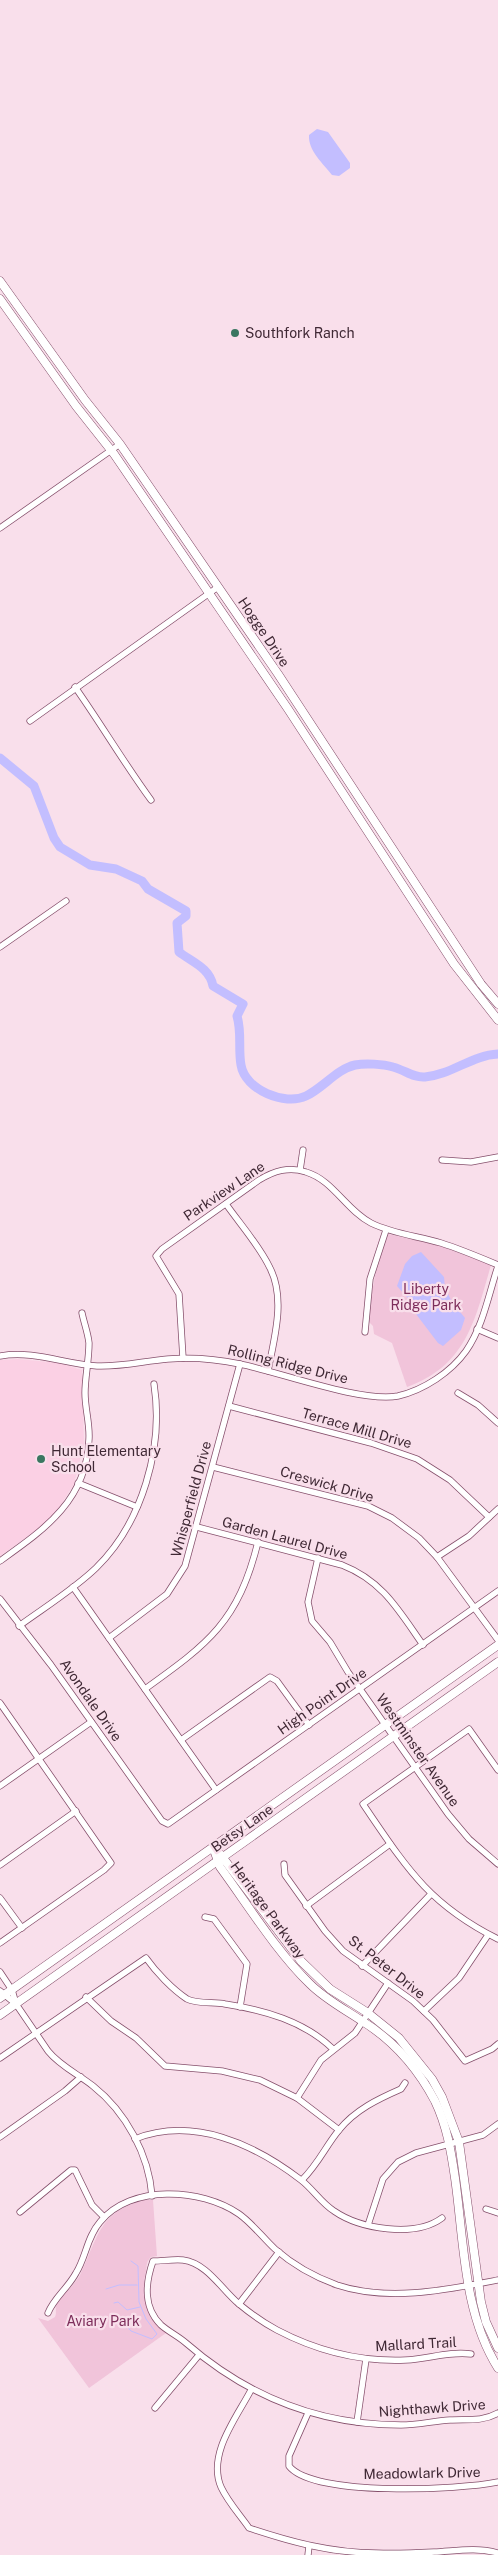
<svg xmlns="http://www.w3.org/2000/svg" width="498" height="2555" font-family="'Public Sans',sans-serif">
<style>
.built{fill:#fbd0e4}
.green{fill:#f1c4da}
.water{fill:#c3beff}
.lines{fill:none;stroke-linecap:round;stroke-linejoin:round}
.stream{stroke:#c3beff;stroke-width:1}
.river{stroke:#c3beff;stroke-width:9}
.minor-casing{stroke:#854f6b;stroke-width:7}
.secondary-casing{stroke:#854f6b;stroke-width:9}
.minor{stroke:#fff;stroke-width:5.5}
.secondary{stroke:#fff;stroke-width:8}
.poi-dot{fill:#3a7660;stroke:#f9dfeb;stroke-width:2}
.labels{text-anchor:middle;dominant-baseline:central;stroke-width:4.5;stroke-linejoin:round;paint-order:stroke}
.poi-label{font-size:14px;fill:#402935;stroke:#f9dfeb;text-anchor:start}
.street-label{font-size:14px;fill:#402935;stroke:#f9dfeb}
.park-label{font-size:14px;fill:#7d2e5b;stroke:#f9dfeb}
</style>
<rect width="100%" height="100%" fill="#f9dfeb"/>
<!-- built -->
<path class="built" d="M18 1359 59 1363 82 1370 84 1444 74 1484 57 1511 41 1527 0 1556V1360Z"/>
<!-- green -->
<g class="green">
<path d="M388 1234 441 1246 491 1265C475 1320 467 1365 407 1387L392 1343 374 1334 373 1326 367 1320 377 1265Z"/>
<path d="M144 2200H153L157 2256 151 2257C146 2262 147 2265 146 2271 140 2295 147 2317 166 2333L89 2388 38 2318 48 2321 55 2317C57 2312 55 2310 56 2305 57 2302 76 2283 80 2275 98 2238 98 2212 144 2200Z"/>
</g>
<!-- water -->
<g class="water">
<path d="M317 129 328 132 350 163V168L339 176 332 175C323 163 308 151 309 135Z"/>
<path d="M421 1252 444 1277 445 1288 452 1302 465 1318 461 1330 443 1346 438 1343 416 1314 414 1305 397 1286 405 1264 412 1256Z"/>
</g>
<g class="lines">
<!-- stream -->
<g class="stream">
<path d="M106 2289 119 2285H137"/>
<path d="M114 2303 118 2302 127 2310 140 2307"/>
<path d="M118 2316 131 2331 152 2339 157 2334 146 2319 139 2302 138 2266 131 2261"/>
</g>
<!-- river -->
<path class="river" d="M0 758 34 786 54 838 60 847 90 865 116 869 142 881 148 889 186 911V916L177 923 179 952C192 962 210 968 213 986L243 1004 237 1016C242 1033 238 1048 241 1065 245 1090 285 1106 306 1096 323 1088 337 1069 355 1065 365 1063 383 1064 393 1067 405 1070 413 1078 425 1077 451 1075 472 1055 498 1054"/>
<defs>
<g id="minor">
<path d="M0 528 120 444"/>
<path d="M75 687C101 724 124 763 151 800"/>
<path d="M30 721 218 587"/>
<path d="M0 947 66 901"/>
<path d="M442 1160 471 1162 498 1157"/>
<path d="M300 1170 303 1150"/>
<path d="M226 1204C240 1224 259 1245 270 1268 286 1299 274 1339 268 1371"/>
<path d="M477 1329 498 1338"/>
<path d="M365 1332 370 1279 386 1230"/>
<path d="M0 1356C34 1350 64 1364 97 1366 121 1367 144 1361 168 1359 192 1357 216 1359 240 1364 279 1372 362 1403 398 1396 424 1390 451 1372 466 1351 483 1327 489 1293 498 1266"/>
<path d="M183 1358 179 1294 156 1256 162 1249 259 1180C274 1171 289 1166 306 1172 333 1180 346 1210 371 1223 393 1234 418 1236 441 1243 460 1249 479 1257 498 1265"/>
<path d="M458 1393 478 1405 498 1423"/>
<path d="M229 1406 371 1443 417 1459 450 1480 489 1517"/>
<path d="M213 1467 368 1506 392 1518 419 1538 437 1557 498 1640"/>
<path d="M78 1483 137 1507"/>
<path d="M197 1527 342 1565C383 1581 399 1611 423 1645"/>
<path d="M437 1557 469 1536 498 1509"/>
<path d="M318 1558 308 1602 312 1621 330 1642 348 1672 448 1814 469 1839 498 1864"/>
<path d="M0 1561C45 1529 87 1500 89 1439 90 1424 85 1409 85 1393 85 1377 89 1360 89 1343 88 1333 84 1323 82 1313"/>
<path d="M73 1587 216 1790"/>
<path d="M0 1599 51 1665 162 1821 168 1824 498 1591"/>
<path d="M19 1626C45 1607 73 1590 96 1568 142 1523 164 1448 154 1384"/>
<path d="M109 1638 167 1594 185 1566 240 1364"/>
<path d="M145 1689C209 1643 238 1622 258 1542"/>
<path d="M0 1703 111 1863 104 1870 0 1943"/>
<path d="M181 1740 270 1677 277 1681 309 1725"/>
<path d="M498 1770 469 1729 363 1804C406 1867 428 1904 498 1939"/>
<path d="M0 1786 91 1722"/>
<path d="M284 1864 285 1875 325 1931 343 1951 413 2001 433 2020 465 2061 492 2049 498 2044"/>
<path d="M0 1865 76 1811"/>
<path d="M0 1898 22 1928"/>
<path d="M306 1906 390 1844"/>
<path d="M205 1917 214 1919 247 1964 240 2007"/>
<path d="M362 1966 431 1894"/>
<path d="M0 1972 12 1990 16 2004 48 2051C60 2066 78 2074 93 2086 126 2112 149 2155 152 2196"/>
<path d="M0 1991 16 2004"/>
<path d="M86 1997 111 2021 136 2038 165 2066 222 2071 260 2080 297 2098 339 2130"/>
<path d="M424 2011 459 1978 488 1935"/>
<path d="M0 2058 146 1958C156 1972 172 1989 187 1999 196 2004 215 2002 225 2004 264 2010 304 2021 333 2049"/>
<path d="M297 2098 321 2060 355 2033 388 1983"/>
<path d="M0 2137 65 2091 81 2077"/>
<path d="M135 2139C193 2116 254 2144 301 2180 313 2189 321 2203 334 2211 360 2229 415 2238 442 2218"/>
<path d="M302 2180C319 2163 325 2147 339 2130 355 2110 378 2099 401 2089L405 2083"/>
<path d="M486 2209 498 2213"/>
<path d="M20 2212 71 2170H75L92 2205 104 2217"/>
<path d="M368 2225 383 2179 398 2162 416 2153 483 2135 498 2124"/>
<path d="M239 2304 279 2252"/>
<path d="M48 2313C54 2298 68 2288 76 2273 86 2257 87 2237 100 2222 131 2184 201 2188 239 2214 253 2224 263 2238 275 2249 292 2264 315 2277 337 2285 388 2302 446 2290 498 2280"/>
<path d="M471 2354C449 2351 428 2359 406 2360 361 2362 317 2351 277 2330 264 2323 251 2314 239 2304 222 2290 207 2263 183 2260 174 2259 162 2261 153 2261 145 2284 143 2307 161 2325 169 2332 178 2336 186 2343 247 2396 319 2425 401 2425 417 2425 434 2421 450 2420 467 2419 482 2422 498 2413"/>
<path d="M251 2390C237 2417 207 2454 221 2487 228 2502 240 2515 249 2528 291 2542 332 2553 376 2553 396 2554 415 2553 434 2552 456 2551 476 2547 498 2553"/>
<path d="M155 2408 199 2355"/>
<path d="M308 2413 289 2456V2466C313 2497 460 2490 498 2482"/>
<path d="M357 2422 366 2359"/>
<path d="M308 2555 309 2546"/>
</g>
<g id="secondary">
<path d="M0 281 85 400 120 444 278 674 481 984 498 1004"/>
<path d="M0 299 76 406 114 454 288 709 454 964 498 1020"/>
<path d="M213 1847 220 1867C248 1905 276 1951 310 1984 325 1999 344 2009 362 2021 393 2040 418 2069 435 2101 447 2126 451 2151 455 2178 464 2240 463 2313 498 2368"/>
<path d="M220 1854 301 1961 330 1989 368 2013 399 2038 432 2079 442 2097 459 2142 481 2302 486 2322 498 2348"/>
<path d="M0 1998 498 1645"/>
<path d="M0 2015 498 1662"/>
</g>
</defs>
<!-- minor casing -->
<use href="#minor" class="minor-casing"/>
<!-- secondary casing -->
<use href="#secondary" class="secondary-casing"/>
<!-- minor -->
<use href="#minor" class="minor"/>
<!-- secondary -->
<use href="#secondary" class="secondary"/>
</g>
<!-- markers -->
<g class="poi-dot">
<circle cx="235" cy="333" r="5"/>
<circle cx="41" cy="1459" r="5"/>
</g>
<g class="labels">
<!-- poi labels -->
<g class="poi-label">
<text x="245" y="333">Southfork Ranch</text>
<text x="51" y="1451">Hunt Elementary<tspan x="51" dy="16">School</tspan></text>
</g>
<!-- street labels -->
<g class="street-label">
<text transform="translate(264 632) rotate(56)">Hogge Drive</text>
<text transform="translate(224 1191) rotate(-34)">Parkview Lane</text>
<text transform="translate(288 1364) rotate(14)">Rolling Ridge Drive</text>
<text transform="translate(357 1428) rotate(16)">Terrace Mill Drive</text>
<text transform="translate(327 1484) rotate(16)">Creswick Drive</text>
<text transform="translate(191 1499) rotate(-75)">Whisperfield Drive</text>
<text transform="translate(285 1538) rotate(15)">Garden Laurel Drive</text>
<text transform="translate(91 1700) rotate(55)">Avondale Drive</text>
<text transform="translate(322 1701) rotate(-35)">High Point Drive</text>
<text transform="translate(418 1750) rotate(55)">Westminster Avenue</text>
<text transform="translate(242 1828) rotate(-35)">Betsy Lane</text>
<text transform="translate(268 1910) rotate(54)">Heritage Parkway</text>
<text transform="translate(387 1967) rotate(38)">St. Peter Drive</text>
<text transform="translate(416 2344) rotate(-3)">Mallard Trail</text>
<text transform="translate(432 2408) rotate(-4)">Nighthawk Drive</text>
<text transform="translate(422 2473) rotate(-1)">Meadowlark Drive</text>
</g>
<!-- park labels -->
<g class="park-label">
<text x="426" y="1289">Liberty<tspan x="426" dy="16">Ridge Park</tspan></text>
<text x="103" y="2321">Aviary Park</text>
</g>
</g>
</svg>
